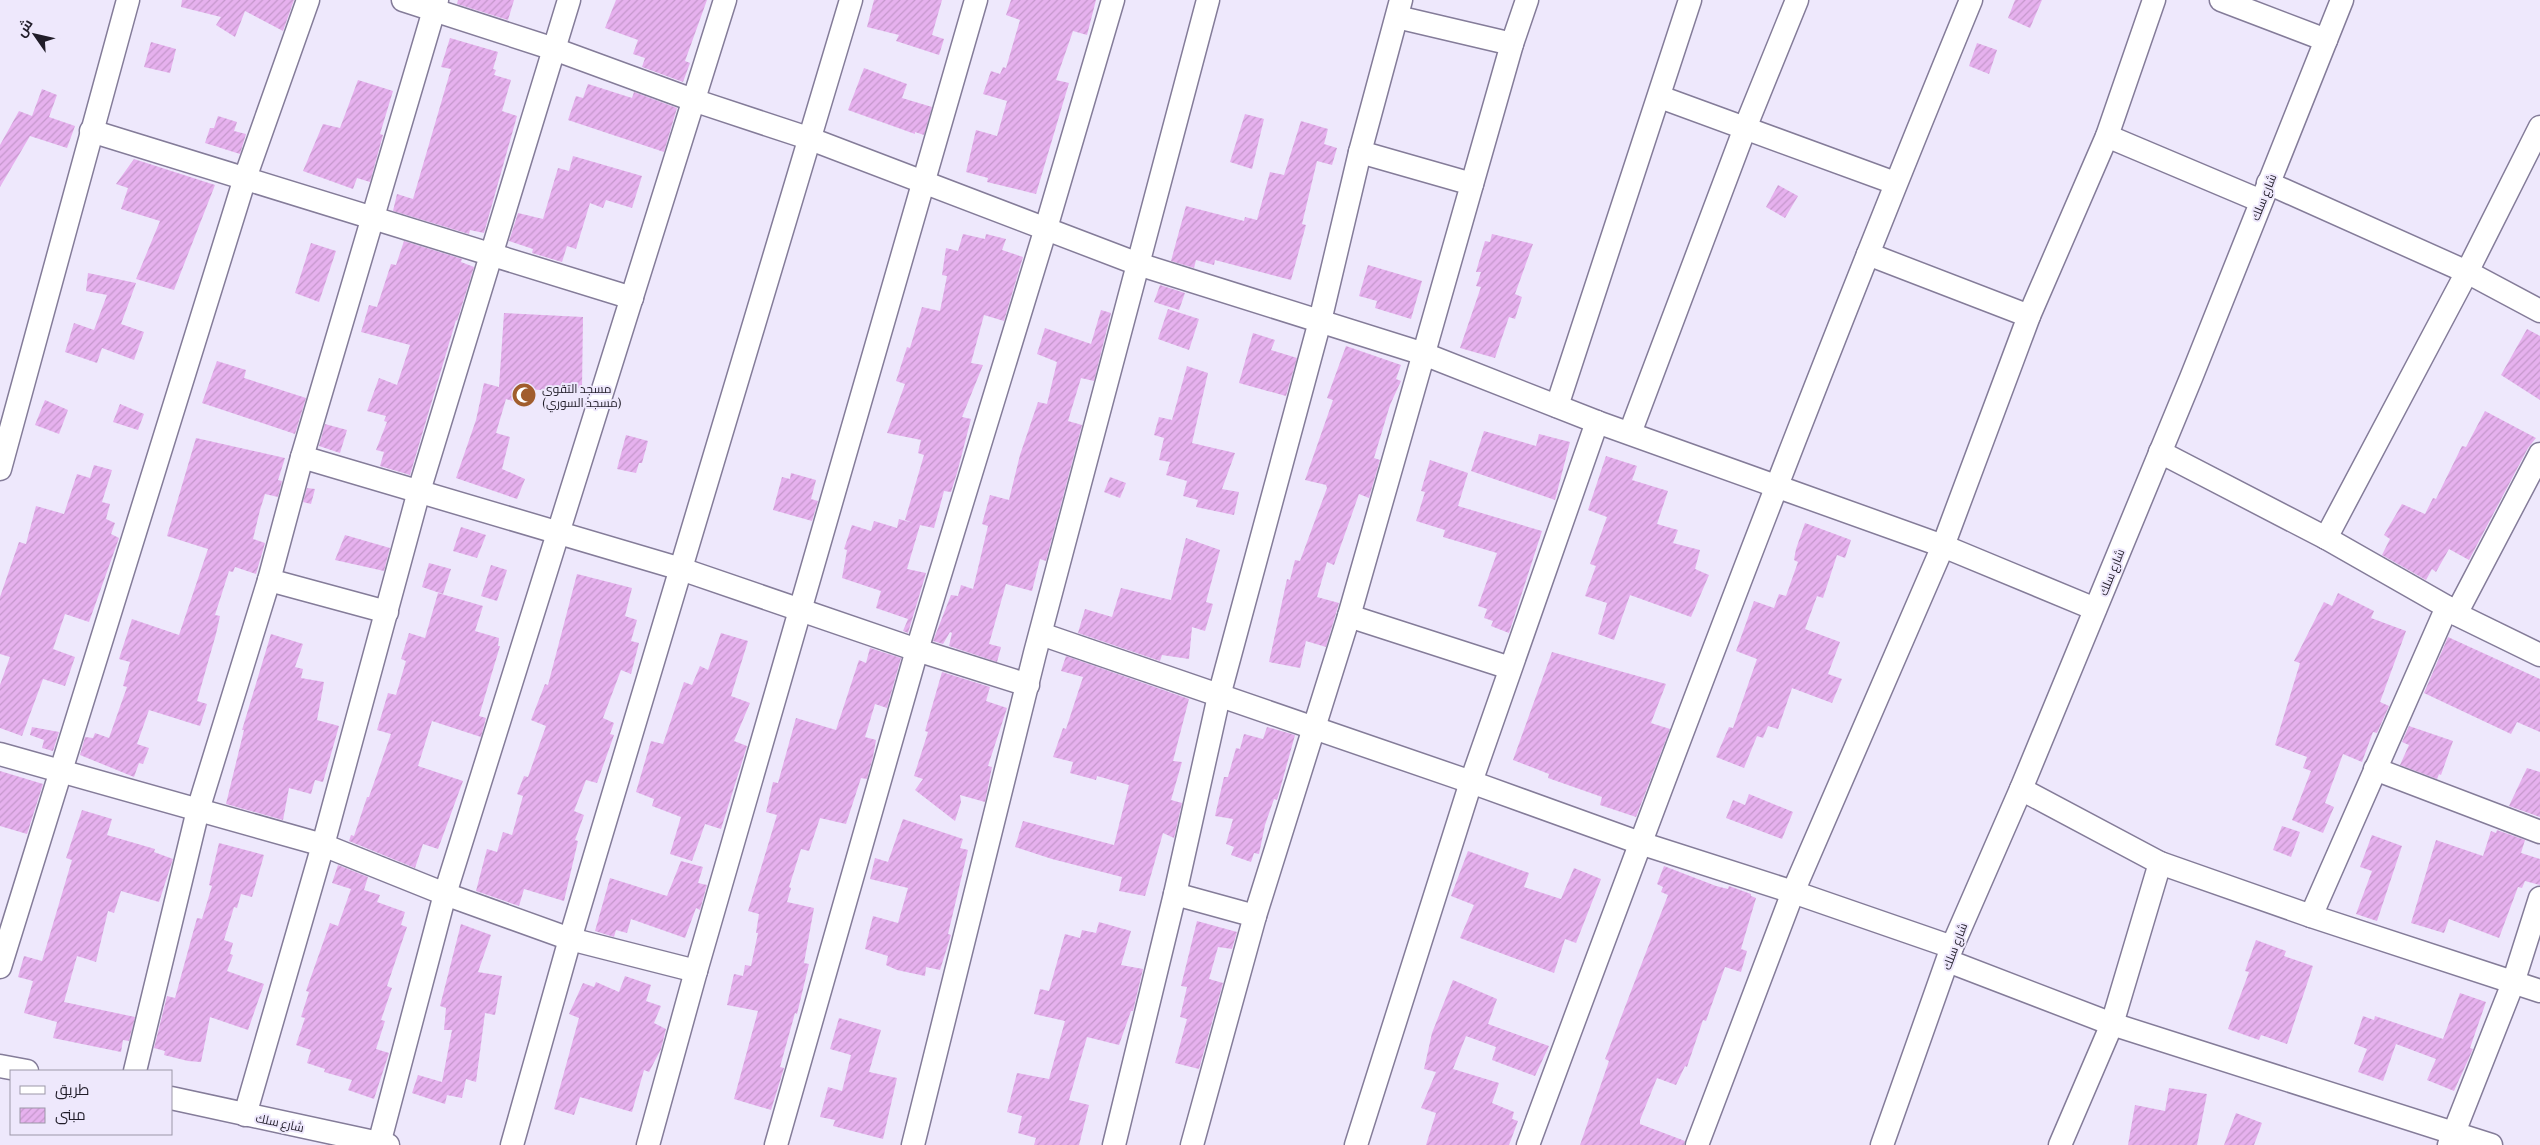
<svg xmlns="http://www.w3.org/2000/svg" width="2540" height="1145" font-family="Literata,Cairo,serif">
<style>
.building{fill:url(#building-hatch)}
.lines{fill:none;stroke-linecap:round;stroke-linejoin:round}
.minor-casing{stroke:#847c99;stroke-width:25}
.minor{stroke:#fff;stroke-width:22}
.labels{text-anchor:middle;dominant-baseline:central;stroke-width:4;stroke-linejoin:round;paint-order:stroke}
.street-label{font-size:12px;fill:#211d29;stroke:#eee8fc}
.poi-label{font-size:12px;fill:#211d29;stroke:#eee8fc;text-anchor:start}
</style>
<defs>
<pattern id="building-hatch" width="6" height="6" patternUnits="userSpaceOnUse" patternTransform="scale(1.25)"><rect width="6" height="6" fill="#e6b1ee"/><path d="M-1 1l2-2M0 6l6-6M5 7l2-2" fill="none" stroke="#c598cc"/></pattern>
</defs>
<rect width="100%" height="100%" fill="#eee8fc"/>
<!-- building -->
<g class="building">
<path d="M182 0H294L283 31 245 11 235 37 216 25 221 17 181 7Z"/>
<path d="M458 0H514L508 20 457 4Z"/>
<path d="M616 0H707L685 61 690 63 683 82 642 67 645 58 633 54 638 40 605 28Z"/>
<path d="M874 0H942L932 35 944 39 939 55 896 41 899 35 867 27Z"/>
<path d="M1011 0H1096L1087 35 1073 31 1056 80 1069 83 1036 194 987 182 988 178 966 172 976 130 997 136 1007 101 983 94 991 71 1000 74 1003 67 1006 68 1020 20 1006 15Z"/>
<path d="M2015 0H2042L2030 28 2008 18Z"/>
<path d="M450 38 498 52 493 69 496 70 494 75 511 80 502 111 517 116 484 233 470 230 469 234 393 211 397 194 413 199 451 69 441 67Z"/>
<path d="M151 42 176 49 170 73 144 67Z"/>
<path d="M1977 43 1997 50 1989 74 1969 66Z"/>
<path d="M864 68 907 84 902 98 932 107 924 135 915 132V134L848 110Z"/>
<path d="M358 80 393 91 380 134 383 135 370 182 357 178 353 189 303 171 323 124 340 128Z"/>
<path d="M588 84 632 98 634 92 677 108 664 152 568 120 576 96 583 98Z"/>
<path d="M42 89 57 95 49 117 75 126 67 148 30 136 0 187V145L19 111 32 116Z"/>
<path d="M1245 114 1264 119 1252 169 1230 162Z"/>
<path d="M218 116 237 122 234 131 246 134 240 154 205 143 210 128H214Z"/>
<path d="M1301 121 1328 129 1324 144 1337 148 1332 165 1317 161 1302 224 1306 225 1291 280 1215 260 1214 265 1196 260 1194 268 1171 261 1186 206 1244 221 1245 217 1257 220 1270 172 1284 175Z"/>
<path d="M573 156 642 176 632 208 606 200 603 208 590 203 576 249 567 246 562 262 532 253 533 249 509 241 518 213 543 219 558 168 569 171Z"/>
<path d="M134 159 215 185 174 290 136 279 160 221 121 209 128 188 116 184Z"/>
<path d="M1778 185 1798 196 1785 218 1766 207Z"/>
<path d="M963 234 985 239 986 234 1006 239 1002 250 1023 257 1004 321 984 315 971 363 983 365 962 417 971 419 957 473 951 492 944 491 934 528 920 525 907 569 926 573 908 633 903 631 908 619 876 608 881 591 842 578 847 550 844 549 852 525 871 531 874 521 897 528 899 519 913 523 905 520 924 455 918 453 921 440 887 433 905 384 896 381 907 347 910 348 922 307 940 311 947 276 942 275 946 248 958 251Z"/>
<path d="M1492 234 1533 244 1515 294 1522 297 1515 319 1509 317 1495 358 1460 348 1481 287 1476 286 1481 272H1476L1485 241 1490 242Z"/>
<path d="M404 241 462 259 461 262 474 267 457 321 456 320 410 475 380 466 384 452 376 450 387 422 384 421 386 416 367 411 379 378 397 385 410 345 361 332 369 305 377 307 391 264 396 265Z"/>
<path d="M311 243 336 251 319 302 295 293Z"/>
<path d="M1368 265 1422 281 1411 319 1375 308 1377 301 1359 296Z"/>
<path d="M88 273 136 283 121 324 144 332 134 360 102 348 97 363 65 352 74 323 94 330 107 295 86 291Z"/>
<path d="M1160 285 1185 293 1179 310 1154 302Z"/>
<path d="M1168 309 1199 319 1189 350 1158 339Z"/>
<path d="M1101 310 1111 313 1094 381 1081 378 1068 421 1082 425 1046 561 1040 559 1032 591 1006 584 989 644 1001 647 997 662 949 646 952 633 950 632 943 644 933 641 951 595 958 596 961 585 973 589 988 526 982 524 990 495 1009 500 1020 455 1038 402 1047 404 1057 362 1037 354 1045 328 1091 344Z"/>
<path d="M504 313 583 317 582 389 562 382 561 391 523 389 519 403 506 399 496 433 510 437 502 469 525 479 517 499 456 478 476 420 484 383 499 387Z"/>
<path d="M2527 329 2540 336V400L2501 375Z"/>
<path d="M1253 333 1275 340 1271 350 1297 358 1286 396 1239 383Z"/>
<path d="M1346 346 1401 365 1396 379 1401 381 1390 405 1374 458 1380 460 1369 498 1359 494 1334 565 1327 562 1317 597 1339 603 1326 647 1306 641 1300 668 1269 662 1287 579 1290 580 1295 560 1300 561 1327 488 1326 485 1305 480 1333 400 1327 398Z"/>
<path d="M217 361 246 370 244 378 306 398 295 434 202 403Z"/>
<path d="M1187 366 1208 373 1192 443 1235 453 1222 489 1239 492 1234 515 1196 507 1198 500 1183 496 1187 481 1166 475 1170 462 1159 460 1164 438 1154 435 1159 417 1172 420Z"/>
<path d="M45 400 68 410 59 434 35 425Z"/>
<path d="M120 404 144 414 138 430 113 422Z"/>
<path d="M2485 411 2536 438 2528 448 2469 560 2449 549 2436 572 2432 569 2426 580 2382 555 2390 539 2384 535 2402 504 2425 514 2433 498 2436 499 2462 446 2466 447Z"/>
<path d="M325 424 347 430 340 453 319 446Z"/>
<path d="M1484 431 1536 446 1539 434 1570 442 1555 500 1471 471Z"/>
<path d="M626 435 648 441 642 463H639L636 473 617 469Z"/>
<path d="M196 438 285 458 278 480 282 481 278 497 265 494 260 510 253 539 265 543 256 574 235 567 233 572 229 571 215 615 220 616 216 634 197 701 207 704 200 726 149 710 137 744 149 748 143 764 139 763 134 777 80 755 85 737 93 738 95 733 109 738 127 687 123 686 130 662 119 659 132 619 179 635 208 549 167 536Z"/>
<path d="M1606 456 1637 466 1632 480 1668 491 1657 524 1678 530 1673 543 1700 550 1695 569 1709 575 1691 617 1630 595 1614 640 1598 634 1607 603 1585 596 1596 566 1590 564 1607 517 1588 510Z"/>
<path d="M1430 460 1468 473 1458 506 1542 531 1509 633 1491 626 1493 621 1484 618 1487 609 1478 606 1497 553 1443 537 1445 530 1416 521 1425 492 1421 491Z"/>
<path d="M94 465 112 470 102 502 110 504 106 519 115 523 111 534 119 538 89 622 65 614 53 649 75 657 65 686 43 679 22 736 0 728V685L10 657 0 654V597L19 542 26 544 36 506 64 514 77 474 90 478Z"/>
<path d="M791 473 816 480 811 499 818 501 812 521 773 510 782 477 790 479Z"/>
<path d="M1110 477 1126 483 1120 498 1104 492Z"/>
<path d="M307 488 315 489 311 504 303 502Z"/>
<path d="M1805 523 1851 540 1845 558 1837 555 1823 598 1817 596 1805 629 1840 642 1828 674 1842 679 1832 703 1792 688 1778 729 1768 726 1763 738 1757 736 1744 768 1716 757 1729 727 1733 728 1757 659 1736 651 1754 601 1774 608 1779 594 1786 596 1798 562 1794 560 1796 549Z"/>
<path d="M461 527 486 535 477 558 453 551Z"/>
<path d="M345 535 390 548 384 571 335 560Z"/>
<path d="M1186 538 1220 550 1206 602 1213 604 1205 631 1192 627 1189 659 1162 655 1160 661 1078 633 1085 609 1112 617 1121 588 1171 600Z"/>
<path d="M429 563 451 569 443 594 422 587Z"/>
<path d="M491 565 507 570 497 601 481 596Z"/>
<path d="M577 574 632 588 625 616 637 620 631 641 639 643 631 674 621 670 603 718 614 723 610 734 614 735 597 783 586 780 574 811 584 815 575 840 578 841 564 901 524 889 519 906 476 891 487 849 497 852 503 832 512 835 523 796 517 794 524 776 528 777 546 726 531 720 545 684 548 685Z"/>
<path d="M438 593 483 606 475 631 499 638 498 646H500L479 716 486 718 481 737 432 721 418 766 463 781 438 849 423 844 415 868 349 841 351 835 354 836 367 797H369L391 734 377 730 388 693 396 695 406 661 401 659 409 633 425 638Z"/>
<path d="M2338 593 2374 611 2371 618 2406 631 2380 702 2389 706 2377 733 2373 732 2362 762 2343 754 2325 803 2334 807 2323 833 2292 820 2311 771 2303 768 2307 757 2275 745 2300 663 2294 661 2324 602 2332 606Z"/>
<path d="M721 633 748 641 731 696 750 703 734 741 747 746 721 829 705 824 692 861 670 854 681 817 652 806 654 799 636 792 651 741 663 744 684 682 692 685 700 666 708 670Z"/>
<path d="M271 634 303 644 295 667 303 669 301 678 324 682 317 720 339 726 323 782 315 780 311 794 289 788 283 820 226 804 244 730H242Z"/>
<path d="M2448 637 2540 679V732L2517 722 2511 734 2424 693Z"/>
<path d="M870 648 901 658 887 708 875 704 865 737 876 740 873 757 867 779 861 778 846 824 820 818 809 851 801 849 789 887 791 888 787 902 814 908 804 963 809 964 797 1014 795 1013 780 1067 784 1068 771 1110 734 1099 758 1011 727 1005 734 974 743 976 745 965 751 966 758 933H756L759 914 748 911 777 815 766 812 773 782 778 783 796 718 836 730 859 660 866 663Z"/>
<path d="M1552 652 1666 684 1651 723 1670 729 1636 817 1600 805 1602 797 1548 778 1549 774 1513 760Z"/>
<path d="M1066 656 1189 699 1173 761 1182 762 1171 800 1182 803 1174 838 1163 833 1145 896 1119 891 1122 877 1052 859 1015 847 1023 821 1114 845 1129 785 1097 776 1096 780 1070 773 1073 762 1053 757 1063 728 1066 729 1083 677 1061 671Z"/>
<path d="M942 672 990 687 986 701 1007 708 988 766 992 767 985 802 960 795 961 802 955 821 915 790 923 779 914 776 928 732 925 731Z"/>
<path d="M2409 726 2453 741 2441 775 2439 774 2437 779 2400 765 2409 745 2402 742Z"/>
<path d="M32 727 59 732 53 751 42 748 44 740 30 735Z"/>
<path d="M1267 727 1295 735 1277 800 1274 799 1265 825 1259 854 1254 853 1251 862 1231 855 1234 847 1226 844 1233 819 1215 816 1224 777H1228L1236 748 1240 749 1244 734 1263 739Z"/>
<path d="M2527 768 2540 772V817L2509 806Z"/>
<path d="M0 771 43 784 27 834 0 826Z"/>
<path d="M1749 794 1793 812 1782 839 1726 818 1733 800 1745 805Z"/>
<path d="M82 810 112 819 107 835 155 849 154 852 173 859 159 902 121 891 114 913 108 911 96 962 77 956 64 1002 135 1017 129 1041 123 1040 121 1052 53 1038 57 1022 24 1013 33 981 18 977 24 956 42 961 72 860 66 858Z"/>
<path d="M903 819 963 839 960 848 968 850 948 934 951 935 940 970 926 967 925 976 897 970 886 965 888 956 865 949 873 916 898 923 908 888 870 879 875 858 888 862Z"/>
<path d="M2282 826 2300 832 2291 857 2273 850Z"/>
<path d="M2497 830 2525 840 2521 853 2540 859V885L2525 881 2522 888 2518 887 2499 938 2449 919 2444 933 2411 923 2436 840 2483 856 2491 831 2496 833Z"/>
<path d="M2372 835 2402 846 2377 921 2356 914 2372 871 2360 867Z"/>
<path d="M219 843 264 855 252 897 241 894 237 908 234 907 224 940 233 943 230 954 233 955 227 971 264 984 248 1030 210 1017 201 1062 188 1061 164 1055 165 1051 154 1048 167 996 175 998 197 918 202 919 212 886 209 885Z"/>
<path d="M1468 851 1529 873 1524 887 1561 899 1574 868 1601 879 1576 943 1565 939 1554 973 1460 938 1474 905 1451 896Z"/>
<path d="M681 861 703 867 698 883 707 885 700 910 696 908 685 938 631 919 627 933 616 930 614 937 595 931 610 878 667 896Z"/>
<path d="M338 865 368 877 364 890 380 895 377 902 405 912 401 925 407 927 387 986 392 988 381 1020 385 1021 376 1049 389 1053 374 1099 348 1090 352 1080 324 1072 325 1069 307 1063 311 1050 296 1045 305 1018 301 1017 309 992 306 991 330 923 338 926 351 889 332 883Z"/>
<path d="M1664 866 1716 886 1728 889 1729 886 1751 894V896L1756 898 1741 949 1747 951 1741 972 1725 967 1706 1021 1703 1020 1687 1067 1685 1066 1676 1085 1657 1078 1640 1120V1124L1685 1141 1684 1145H1580L1609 1061 1605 1059 1668 895 1661 892 1663 887 1657 884Z"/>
<path d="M1197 921 1237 932 1232 949 1218 947 1209 979 1223 983 1199 1069 1175 1063 1187 1019 1180 1017 1187 987 1181 986Z"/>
<path d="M1099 922 1131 931 1121 965 1143 969 1133 1011H1131L1119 1045 1087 1037 1069 1100 1089 1105 1079 1145H1034L1036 1138 1018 1133 1022 1116 1007 1112 1017 1073 1049 1079 1065 1021 1034 1014 1040 989 1049 991 1065 934 1080 938 1082 930 1096 933Z"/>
<path d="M461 924 491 935 478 972 502 976 495 1015 485 1013 476 1082 466 1079 462 1098 447 1095 445 1104 412 1093 418 1075 442 1082 452 1030H444L446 1008 440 1006Z"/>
<path d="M2256 940 2286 951 2284 956 2313 966 2287 1044 2261 1035 2259 1040 2228 1029 2249 972 2245 971Z"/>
<path d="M625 976 651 985 646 1001 661 1006 654 1023 666 1029 661 1049 649 1072 644 1070 632 1112 580 1097 574 1115 554 1109 579 1018 569 1014 583 983 594 987 596 982 619 992Z"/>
<path d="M1453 980 1497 999 1488 1024 1549 1046 1535 1076 1492 1060 1496 1047 1466 1036 1453 1069 1499 1083 1492 1103 1514 1112 1512 1119 1518 1121 1509 1145H1426L1436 1113 1421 1108 1436 1072 1424 1069 1432 1033Z"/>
<path d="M2460 993 2486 1002 2470 1048 2473 1049 2454 1091 2427 1080 2436 1059 2396 1044 2383 1081 2358 1072 2367 1049 2354 1044 2363 1016 2374 1020 2375 1016 2443 1039Z"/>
<path d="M839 1018 881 1030 869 1072 897 1078 883 1139 833 1126 835 1120 820 1117 828 1087 842 1091 851 1055 830 1049Z"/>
<path d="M2169 1088 2207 1094 2197 1145H2128L2135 1105 2165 1111Z"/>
<path d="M2236 1113 2262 1123 2254 1145H2224Z"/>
</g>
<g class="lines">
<defs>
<g id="minor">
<path d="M403 0 554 49 693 100 808 138 1138 264 1424 354 1597 422 1943 546 2095 609"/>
<path d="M2221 0 2326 40"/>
<path d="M1397 17 1512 44"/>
<path d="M1660 97 1895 183"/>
<path d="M91 131 632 298"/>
<path d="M2107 136 2261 201"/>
<path d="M1360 152 1472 184"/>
<path d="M2268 183 2467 272 2540 311"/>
<path d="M1868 254 2029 316"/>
<path d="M1557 406 1690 0"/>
<path d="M1630 433 1745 128 1797 0"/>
<path d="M2160 452 2326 538 2447 607 2456 614 2540 655"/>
<path d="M302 457 681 569 917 650 1028 685"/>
<path d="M0 469 128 0"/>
<path d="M2326 538 2467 272 2540 127"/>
<path d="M269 580 387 612"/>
<path d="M2456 614 2540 454"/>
<path d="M1349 616 1510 668"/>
<path d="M1041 634 1471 782 1640 843 1793 892 1952 947"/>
<path d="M0 754 323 845 445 894 570 939 696 971"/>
<path d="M2375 769 2540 832"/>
<path d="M2021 789 2160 863 2311 916 2540 991"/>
<path d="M1175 894 1255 916"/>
<path d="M2311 916 2447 607"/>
<path d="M1948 961 2112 1024 2491 1145"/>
<path d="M0 967 245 178 308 0"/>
<path d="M0 1066 27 1071"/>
<path d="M135 1071 198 810 269 580 302 457 437 0"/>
<path d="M171 1098 388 1145"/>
<path d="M245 1115 323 845 419 491 569 0"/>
<path d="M379 1144 445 894 725 0"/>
<path d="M512 1145 570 939 851 0"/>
<path d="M648 1145 696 971 976 0"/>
<path d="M776 1145 917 650 1046 228 1113 0"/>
<path d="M913 1145 1035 653 1208 0"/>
<path d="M1114 1145 1175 894 1219 696 1320 321 1360 152 1401 0"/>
<path d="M1192 1145 1255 916 1349 616 1512 44 1527 0"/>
<path d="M1356 1145 1471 782 1597 422"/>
<path d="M1528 1145C1670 761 1815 378 1971 0"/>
<path d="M1697 1145 1793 892 1943 546 2029 316 2107 136 2154 0"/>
<path d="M1882 1145 1952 947 2021 789 2191 378 2342 0"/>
<path d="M2060 1145 2112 1024 2160 863"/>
<path d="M2449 1145 2513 983 2540 898"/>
</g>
</defs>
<!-- minor casing -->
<use href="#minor" class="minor-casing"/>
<!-- minor -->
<use href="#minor" class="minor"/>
</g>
<!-- icons -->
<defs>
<symbol id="mosque-disc" viewBox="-11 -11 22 22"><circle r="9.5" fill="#a15d2d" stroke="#eee8fc"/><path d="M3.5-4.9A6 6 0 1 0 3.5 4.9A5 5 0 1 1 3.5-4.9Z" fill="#fff"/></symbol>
</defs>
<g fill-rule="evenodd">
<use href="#mosque-disc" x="510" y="381" width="28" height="28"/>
</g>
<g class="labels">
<!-- street labels -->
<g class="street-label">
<text transform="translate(2263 197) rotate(-68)">شارع سلك</text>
<text transform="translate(2111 572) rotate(-68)">شارع سلك</text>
<text transform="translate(1954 946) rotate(-69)">شارع سلك</text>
<text transform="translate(280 1122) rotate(12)">شارع سلك</text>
</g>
<!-- poi labels -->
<g class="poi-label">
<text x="542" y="388">مسجد التقوى<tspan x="542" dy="14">(مسجد السوري)</tspan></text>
</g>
</g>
<!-- legend -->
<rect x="10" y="1070" width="162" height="65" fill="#eee8fc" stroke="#9c97a8"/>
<rect x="20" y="1086" width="25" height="8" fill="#ffffff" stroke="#9c97a8"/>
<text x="55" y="1095" font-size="15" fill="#211d29">طريق</text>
<rect x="20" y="1108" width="25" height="15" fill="url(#building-hatch)" stroke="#9c97a8"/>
<text x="55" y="1120" font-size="15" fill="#211d29">مبنى</text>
<!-- north arrow -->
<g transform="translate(35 35) rotate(304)" stroke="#eee8fc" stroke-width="4" paint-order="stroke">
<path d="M0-4L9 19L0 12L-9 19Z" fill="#211d29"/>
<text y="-8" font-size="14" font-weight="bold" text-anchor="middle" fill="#211d29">ش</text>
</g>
</svg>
